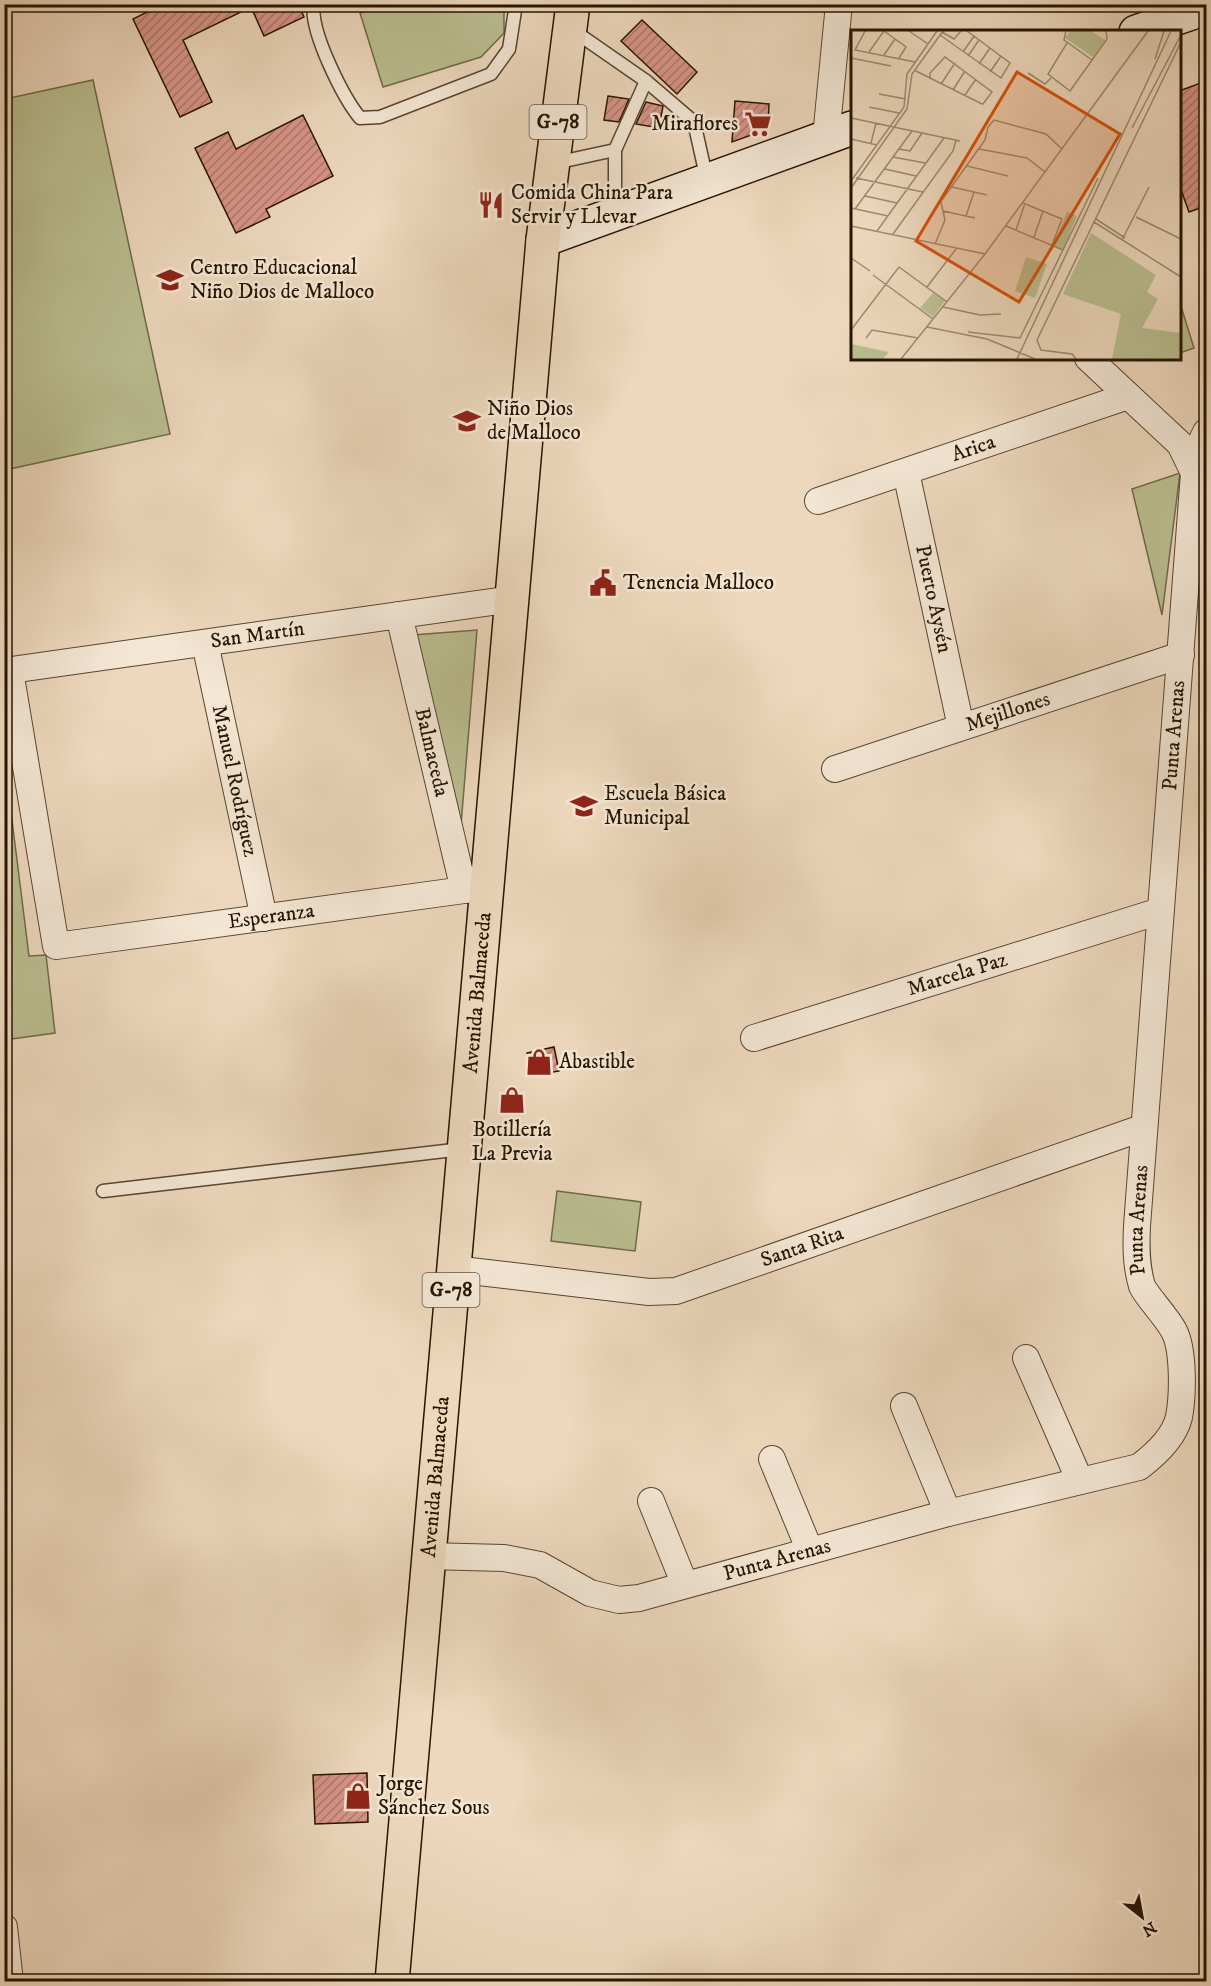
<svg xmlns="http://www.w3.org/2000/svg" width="1211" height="1986" font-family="'IM FELL DW Pica',serif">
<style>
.grass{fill:#babe90;stroke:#706a48;stroke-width:1.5}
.building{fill:url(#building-hatch);stroke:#271500;stroke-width:1.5}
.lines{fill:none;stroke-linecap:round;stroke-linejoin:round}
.service-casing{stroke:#58462f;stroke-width:15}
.minor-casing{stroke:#58462f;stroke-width:28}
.secondary-casing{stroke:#271500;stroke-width:36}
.primary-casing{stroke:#271500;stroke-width:36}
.service{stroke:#f3e6d4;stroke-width:12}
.minor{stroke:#f3e6d4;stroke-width:26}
.secondary{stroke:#f3e6d4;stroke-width:33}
.primary{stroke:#edd8bd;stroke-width:33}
.labels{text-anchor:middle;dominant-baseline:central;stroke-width:5;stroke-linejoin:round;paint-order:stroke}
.shield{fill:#f3e6d4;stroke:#645440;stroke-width:1.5}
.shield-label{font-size:20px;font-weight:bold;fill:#271500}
.poi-label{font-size:21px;fill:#271500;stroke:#f3e6d4;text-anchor:start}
.street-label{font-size:21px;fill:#271500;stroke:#f3e6d4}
.inset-road{fill:none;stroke:#9e8a71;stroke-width:1.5}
.view{fill:#d5520b;fill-opacity:0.15;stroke:#d5520b;stroke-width:3}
.inset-edge{fill:none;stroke:#271500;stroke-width:3}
</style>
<defs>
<pattern id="building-hatch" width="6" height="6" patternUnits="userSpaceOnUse" patternTransform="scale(1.5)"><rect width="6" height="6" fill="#d79488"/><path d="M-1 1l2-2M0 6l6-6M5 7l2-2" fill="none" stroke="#ae786d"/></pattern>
</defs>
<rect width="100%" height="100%" fill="#edd8bd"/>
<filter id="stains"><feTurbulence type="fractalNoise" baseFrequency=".00333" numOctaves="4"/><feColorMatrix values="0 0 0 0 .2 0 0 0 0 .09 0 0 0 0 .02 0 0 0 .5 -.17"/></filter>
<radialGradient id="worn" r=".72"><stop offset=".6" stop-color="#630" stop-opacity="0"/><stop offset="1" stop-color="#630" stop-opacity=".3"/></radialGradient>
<!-- grass -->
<g class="grass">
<path d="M389 5H504V33L481 57 383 87 360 13Z"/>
<path d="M93 80 170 434 5 470V99Z"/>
<path d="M1180 303 1194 348 1180 353Z"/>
<path d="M1180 473 1162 615 1132 489Z"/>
<path d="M477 630 460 837 413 635Z"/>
<path d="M4 756 29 956 46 955 55 1033 5 1040Z"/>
<path d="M557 1191 641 1202 635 1251 551 1241Z"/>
</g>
<!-- building -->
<g class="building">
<path d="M163 4H298L304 17 264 36 251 7 183 40 212 102 180 117 133 19Z"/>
<path d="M642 20 697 72 677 94 621 41Z"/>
<path d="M1206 81V206L1189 212 1179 184V91Z"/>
<path d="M608 96 629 99 619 122 604 120Z"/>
<path d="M735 101 769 104 768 129 732 142Z"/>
<path d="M646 102 663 106 659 128 636 124Z"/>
<path d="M303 115 333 176 266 209 270 217 236 233 195 148 228 132 236 149Z"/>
<path d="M554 1047 559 1071 532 1076 527 1053Z"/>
<path d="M367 1773 368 1822 315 1824 313 1775Z"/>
</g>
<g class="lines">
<defs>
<g id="service">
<path d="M314 4C309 30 343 97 360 118L380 117 491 74 509 49 516 4"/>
<path d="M574 31 646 81 694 122 707 180"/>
<path d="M615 150V212"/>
<path d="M555 163 615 150 646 81"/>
<path d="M103 1191 462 1149"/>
</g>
<g id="minor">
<path d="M826 137 839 4"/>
<path d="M1191 463 1206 432"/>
<path id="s1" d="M906 472 961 727"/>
<path id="s2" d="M818 501 1128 396"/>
<path id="s3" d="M399 615 464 890"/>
<path id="s4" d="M205 643 264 918"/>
<path id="s5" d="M4 671 512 599"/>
<path id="s6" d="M10 671 56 946 486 887"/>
<path id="s7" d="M835 769 1181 655"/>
<path id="s8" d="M754 1038 1160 911"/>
<path id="s9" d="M453 1269 649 1292 676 1291 1142 1128"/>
<path d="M1026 1358 1080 1481"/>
<path d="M904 1406 948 1513"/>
<path d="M772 1459 810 1551"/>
<path d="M651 1501 685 1585"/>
<path id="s10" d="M427 1556 504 1558 540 1565 590 1593 619 1600 639 1598 948 1513 1139 1467C1155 1455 1174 1438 1179 1417 1183 1396 1184 1350 1174 1331 1167 1317 1147 1297 1142 1286 1136 1266 1136 1247 1137 1226L1194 473 1180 444 1088 358"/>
<path d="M4 1927 10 1982"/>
</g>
<g id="secondary">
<path d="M1136 32 1206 8"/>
<path d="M543 240 852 128"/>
</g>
<g id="primary">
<path id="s11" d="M392 1982 543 240 573 4"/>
</g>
</defs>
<!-- service casing -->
<use href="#service" class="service-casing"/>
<!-- minor casing -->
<use href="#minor" class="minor-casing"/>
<!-- secondary casing -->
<use href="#secondary" class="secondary-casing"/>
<!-- primary casing -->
<use href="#primary" class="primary-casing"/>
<!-- service -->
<use href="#service" class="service"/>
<!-- minor -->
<use href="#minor" class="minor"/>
<!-- secondary -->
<use href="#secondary" class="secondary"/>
<!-- primary -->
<use href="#primary" class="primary"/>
</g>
<!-- icons -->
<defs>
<symbol id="supermarket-bare" viewBox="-9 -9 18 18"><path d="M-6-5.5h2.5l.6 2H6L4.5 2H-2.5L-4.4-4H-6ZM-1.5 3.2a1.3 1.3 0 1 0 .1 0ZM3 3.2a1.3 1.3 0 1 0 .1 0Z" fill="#8f2418" stroke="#f3e6d4" stroke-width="2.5" paint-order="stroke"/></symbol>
<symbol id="restaurant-bare" viewBox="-9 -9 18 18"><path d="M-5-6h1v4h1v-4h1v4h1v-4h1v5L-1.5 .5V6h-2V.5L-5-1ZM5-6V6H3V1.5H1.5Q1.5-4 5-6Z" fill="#8f2418" stroke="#f3e6d4" stroke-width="2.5" paint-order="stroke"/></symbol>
<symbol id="school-bare" viewBox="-9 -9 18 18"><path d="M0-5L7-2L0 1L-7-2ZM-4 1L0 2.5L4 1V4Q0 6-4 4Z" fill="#8f2418" stroke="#f3e6d4" stroke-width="2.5" paint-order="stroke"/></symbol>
<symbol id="civic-bare" viewBox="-9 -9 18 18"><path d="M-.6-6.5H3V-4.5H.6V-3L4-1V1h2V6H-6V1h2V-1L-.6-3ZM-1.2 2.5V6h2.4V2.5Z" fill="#8f2418" stroke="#f3e6d4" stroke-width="2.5" paint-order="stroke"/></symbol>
<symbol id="shop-bare" viewBox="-9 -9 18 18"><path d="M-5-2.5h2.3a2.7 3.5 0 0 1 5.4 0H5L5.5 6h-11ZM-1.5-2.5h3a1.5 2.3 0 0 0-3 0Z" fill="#8f2418" stroke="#f3e6d4" stroke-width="2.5" paint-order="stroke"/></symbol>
</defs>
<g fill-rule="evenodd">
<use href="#supermarket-bare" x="739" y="105" width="38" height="38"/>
<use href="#restaurant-bare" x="472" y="186" width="38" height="38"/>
<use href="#school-bare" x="151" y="261" width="38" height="38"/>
<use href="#school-bare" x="448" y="402" width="38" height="38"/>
<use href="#civic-bare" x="584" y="564" width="38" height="38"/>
<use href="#school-bare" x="565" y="787" width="38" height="38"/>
<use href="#shop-bare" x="520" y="1043" width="38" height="38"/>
<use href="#shop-bare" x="493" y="1081" width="38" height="38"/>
<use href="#shop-bare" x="339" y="1777" width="38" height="38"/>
</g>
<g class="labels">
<!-- shield labels -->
<g class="shield">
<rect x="529.5" y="105" width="57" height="34" rx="4.5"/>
<rect x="422.5" y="1273" width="57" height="34" rx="4.5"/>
</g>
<g class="shield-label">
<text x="558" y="122">G-78</text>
<text x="451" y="1290">G-78</text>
</g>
<!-- poi labels -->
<g class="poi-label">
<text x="738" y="124" text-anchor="end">Miraflores</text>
<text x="511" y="193">Comida China Para<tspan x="511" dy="24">Servir y Llevar</tspan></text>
<text x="190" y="268">Centro Educacional<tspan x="190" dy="24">Niño Dios de Malloco</tspan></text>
<text x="487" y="409">Niño Dios<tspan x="487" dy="24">de Malloco</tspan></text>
<text x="623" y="583">Tenencia Malloco</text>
<text x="604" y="794">Escuela Básica<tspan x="604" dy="24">Municipal</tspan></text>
<text x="559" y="1062">Abastible</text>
<text x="512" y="1130" text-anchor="middle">Botillería<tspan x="512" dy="24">La Previa</tspan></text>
<text x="378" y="1784">Jorge<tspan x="378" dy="24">Sánchez Sous</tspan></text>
</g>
<!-- street labels -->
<g class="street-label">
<text stroke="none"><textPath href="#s2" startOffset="164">Arica</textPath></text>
<text stroke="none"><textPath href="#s1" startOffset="130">Puerto Aysén</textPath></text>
<text stroke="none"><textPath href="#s5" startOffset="256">San Martín</textPath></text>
<text stroke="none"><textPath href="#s7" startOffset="182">Mejillones</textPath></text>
<text stroke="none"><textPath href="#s10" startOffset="1498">Punta Arenas</textPath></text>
<text stroke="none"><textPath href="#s3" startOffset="141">Balmaceda</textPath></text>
<text stroke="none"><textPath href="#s4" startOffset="141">Manuel Rodríguez</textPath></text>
<text stroke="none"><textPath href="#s6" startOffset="496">Esperanza</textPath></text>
<text stroke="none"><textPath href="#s8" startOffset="213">Marcela Paz</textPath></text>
<text stroke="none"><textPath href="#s11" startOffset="993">Avenida Balmaceda</textPath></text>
<text stroke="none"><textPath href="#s10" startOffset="1012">Punta Arenas</textPath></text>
<text stroke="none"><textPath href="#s9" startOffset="358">Santa Rita</textPath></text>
<text stroke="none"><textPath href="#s11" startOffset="507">Avenida Balmaceda</textPath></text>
<text stroke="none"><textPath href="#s10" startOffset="364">Punta Arenas</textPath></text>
</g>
</g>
<!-- overview -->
<g transform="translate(851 30)">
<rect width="330" height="330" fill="#edd8bd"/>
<path d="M219 1H240L254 10 242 27 214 8ZM216 182 226 186 212 219 203 215ZM175 227 196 234 184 268 164 261ZM0 314 38 322 32 329H0Z" fill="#babe90"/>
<path d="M240 203 305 245 296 262 307 269 291 298 330 303V329H261L270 284 212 264Z" fill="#babe90"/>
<path d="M82 263 94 271 82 287 69 278Z" fill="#babe90"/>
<path class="inset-road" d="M14 1 4 20 64 32M33 1 55 17 48 28M58 1 77 14M215 1 213 10 241 30M91 2 103 9 110 1M89 5 150 48 159 33 116 1M216 13 197 44 219 61 256 9 255 1M18 22 33 1M112 22 123 6M33 25 44 9M117 26 128 10M0 28 40 36M304 29 313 1M128 34 139 18M63 40 131 74H132L141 62 94 27 79 43V48M139 42 150 26M177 43 194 54 200 48M90 54 104 33M102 60 114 41M28 64 55 69M114 65 125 49M18 77 48 83M0 88 109 111M281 98 330 5M0 109 26 115M20 113 25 93M48 119 59 121 71 103M128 119 176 128 194 142M42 127 74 133M116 136 157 146M34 139 65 146M5 148 72 162M0 151 53 77 56 44 86 1M101 157 136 165M0 158 56 79 61 44 92 1M14 166 46 173M172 173 211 189 201 215M0 178 37 186M4 179 61 101M92 181 124 188M115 186 123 162M285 187 330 209M78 188 134 110 137 97 143 90 195 104 211 119M245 189 274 208M243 192 330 247M0 196 134 224M155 196 212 220M165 200 174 173M26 201 93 108M42 204 102 121 105 110M183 207 192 181M271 210 298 157M84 214 94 190 90 172M0 228 19 241M22 245 82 289M76 257 105 219M92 277 129 285 150 284M76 297 136 309 184 329M0 300 48 237 96 272M117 302 169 308 247 148M15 308 21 300 67 308M50 329 134 224 297 1M166 329 320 1M225 329 221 324 190 320 186 310 330 12"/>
<path class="view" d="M166 42 269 104 168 272 65 211Z"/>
<rect width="330" height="330" class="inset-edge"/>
</g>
<!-- margin -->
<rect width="1211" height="1986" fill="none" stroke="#edd8bd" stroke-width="24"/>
<rect x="6" y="6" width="1199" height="1974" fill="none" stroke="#271500" stroke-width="3"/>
<rect x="12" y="12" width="1187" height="1962" fill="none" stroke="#271500" stroke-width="1.5"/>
<!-- north arrow -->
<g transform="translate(1142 1917) rotate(149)" stroke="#f3e6d4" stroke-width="4.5" paint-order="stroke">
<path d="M0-4.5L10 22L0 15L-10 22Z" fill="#271500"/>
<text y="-9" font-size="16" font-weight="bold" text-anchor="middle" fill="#271500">N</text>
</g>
<rect width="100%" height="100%" filter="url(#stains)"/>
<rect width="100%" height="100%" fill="url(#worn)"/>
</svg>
